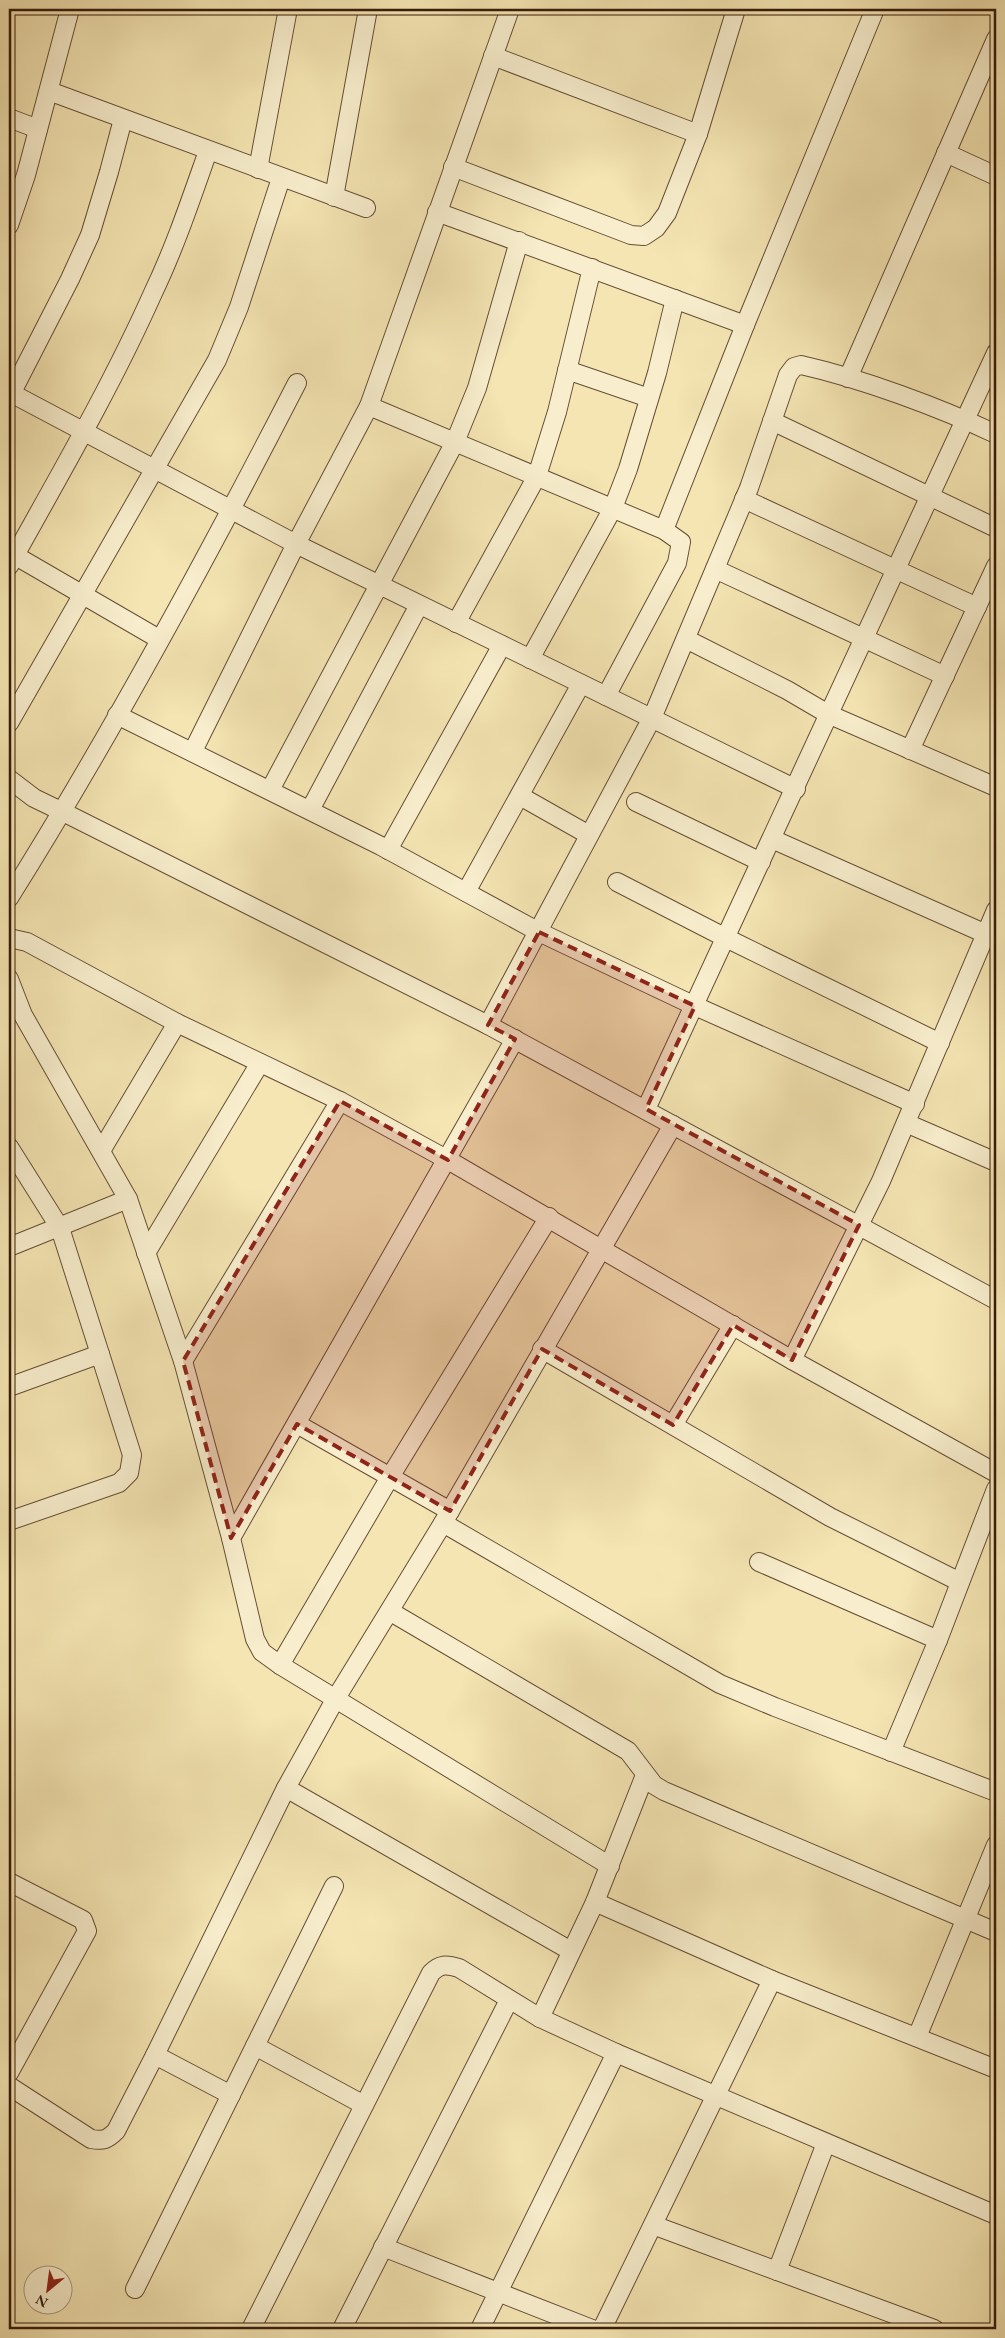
<svg xmlns="http://www.w3.org/2000/svg" width="1005" height="2338" font-family="'EB Garamond',serif">
<style>
.lines{fill:none;stroke-linecap:round;stroke-linejoin:round}
.street-casing{stroke:#664e35;stroke-width:20}
.street{stroke:#f8eecd;stroke-width:18}
.marked{fill:#8f2418;fill-opacity:0.2;stroke:#8f2418;stroke-width:4;stroke-dasharray:10 6;stroke-linejoin:round}
</style>
<rect width="100%" height="100%" fill="#f4e5b2"/>
<filter id="stains"><feTurbulence type="fractalNoise" baseFrequency=".004" numOctaves="4"/><feColorMatrix values="0 0 0 0 .2 0 0 0 0 .09 0 0 0 0 .02 0 0 0 .5 -.17"/></filter>
<radialGradient id="worn" r=".72"><stop offset=".6" stop-color="#630" stop-opacity="0"/><stop offset="1" stop-color="#630" stop-opacity=".3"/></radialGradient>
<g class="lines">
<defs>
<g id="street">
<path d="M493 56 698 134"/>
<path d="M49 91 366 208"/>
<path d="M9 118 38 129"/>
<path d="M946 153 996 176"/>
<path d="M453 167 631 235 644 236 656 228 667 213 698 134 736 9"/>
<path d="M258 169 287 14"/>
<path d="M334 197 368 9"/>
<path d="M437 212 745 325"/>
<path d="M9 225 26 175 70 9"/>
<path d="M567 370 649 398"/>
<path d="M848 378 996 39"/>
<path d="M9 392 296 544 796 789"/>
<path d="M9 398 70 279 90 235 109 172 123 119"/>
<path d="M369 406 664 530 681 542 677 563 606 696"/>
<path d="M772 421 996 528"/>
<path d="M744 499 977 607"/>
<path d="M664 530 745 325 875 9"/>
<path d="M9 552 159 639"/>
<path d="M9 566C59 476 111 387 153 293 175 247 191 199 208 151"/>
<path d="M715 569 945 676"/>
<path d="M456 623 537 476 557 412 592 268"/>
<path d="M686 639 787 690 828 714 996 787"/>
<path d="M530 659 613 508 628 469 657 373 675 299"/>
<path d="M117 715 381 846 539 932 695 1006 915 1104"/>
<path d="M9 723 217 360 239 307 281 178"/>
<path d="M910 750 996 566"/>
<path d="M193 751 296 544 369 406 510 9"/>
<path d="M9 779 34 798 63 812 488 1025 996 1300"/>
<path d="M270 790 455 442 477 388 519 241"/>
<path d="M520 796 589 835"/>
<path d="M636 802 761 862"/>
<path d="M310 810 419 605"/>
<path d="M772 839 986 934"/>
<path d="M388 850 502 645"/>
<path d="M617 882 726 938 940 1043"/>
<path d="M466 892 581 684"/>
<path d="M9 898C113 732 207 558 297 383"/>
<path d="M9 938 27 942 177 1023 340 1101 448 1160 792 1360 996 1473"/>
<path d="M9 979 23 1015 128 1199 183 1361 231 1538 255 1639 262 1652 280 1665 610 1866"/>
<path d="M488 1025 652 718 749 488 788 375 794 367 801 365C863 379 938 407 996 434"/>
<path d="M646 1109 996 353"/>
<path d="M906 1123 996 1162"/>
<path d="M9 1147 60 1228 132 1455 129 1473 119 1483 9 1521"/>
<path d="M101 1151 177 1023"/>
<path d="M9 1247 128 1199"/>
<path d="M146 1253 260 1063"/>
<path d="M542 1349 830 1517 960 1582"/>
<path d="M792 1360 881 1181 996 910"/>
<path d="M183 1361 340 1101"/>
<path d="M9 1387 100 1354"/>
<path d="M297 1424 450 1511"/>
<path d="M673 1425 733 1325"/>
<path d="M443 1523 720 1684 775 1707 996 1792"/>
<path d="M231 1538 515 1039"/>
<path d="M759 1562 938 1640"/>
<path d="M391 1612 628 1751 654 1785 664 1791 996 1932"/>
<path d="M280 1665 390 1477 549 1217"/>
<path d="M891 1752 938 1640 996 1489"/>
<path d="M286 1788 571 1951"/>
<path d="M9 1882 83 1920 87 1931 9 2073"/>
<path d="M595 1902 772 1980 996 2069"/>
<path d="M540 2018 595 1902 645 1775"/>
<path d="M917 2037 996 1845"/>
<path d="M255 2046 364 2105"/>
<path d="M155 2055 231 2095"/>
<path d="M9 2086 91 2139C103 2141 107 2140 116 2131L155 2055 286 1788 336 1698 443 1523 673 1125"/>
<path d="M653 2225 934 2329"/>
<path d="M383 2247 592 2329"/>
<path d="M777 2271 826 2143"/>
<path d="M135 2289 334 1886"/>
<path d="M251 2329 431 1973C440 1964 446 1964 459 1968L540 2018 616 2053 996 2215"/>
<path d="M342 2329 509 2000"/>
<path d="M480 2329 616 2053"/>
<path d="M602 2329 772 1980"/>
</g>
</defs>
<!-- street casing -->
<use href="#street" class="street-casing"/>
<!-- street -->
<use href="#street" class="street"/>
</g>
<!-- marked area -->
<path class="marked" d="M539 932 695 1006 646 1109 859 1225 792 1360 733 1325 673 1425 542 1349 450 1511 297 1424 231 1538 183 1361 340 1101 448 1160 515 1039 488 1025Z"/>
<!-- margin -->
<rect width="1005" height="2338" fill="none" stroke="#f4e5b2" stroke-width="30"/>
<rect x="10" y="10" width="985" height="2318" fill="none" stroke="#361b0b" stroke-width="2.5"/>
<rect x="15" y="15" width="975" height="2308" fill="none" stroke="#361b0b"/>
<!-- north arrow -->
<g transform="translate(48 2290) rotate(209)"><circle r="24" fill="#f8eecd" stroke="#aa9a7f"/>
<path d="M0-4L9 19L0 12L-9 19Z" fill="#8f2418"/>
<text y="-8" font-size="14" font-weight="bold" text-anchor="middle" fill="#361b0b">N</text>
</g>
<rect width="100%" height="100%" filter="url(#stains)"/>
<rect width="100%" height="100%" fill="url(#worn)"/>
</svg>
